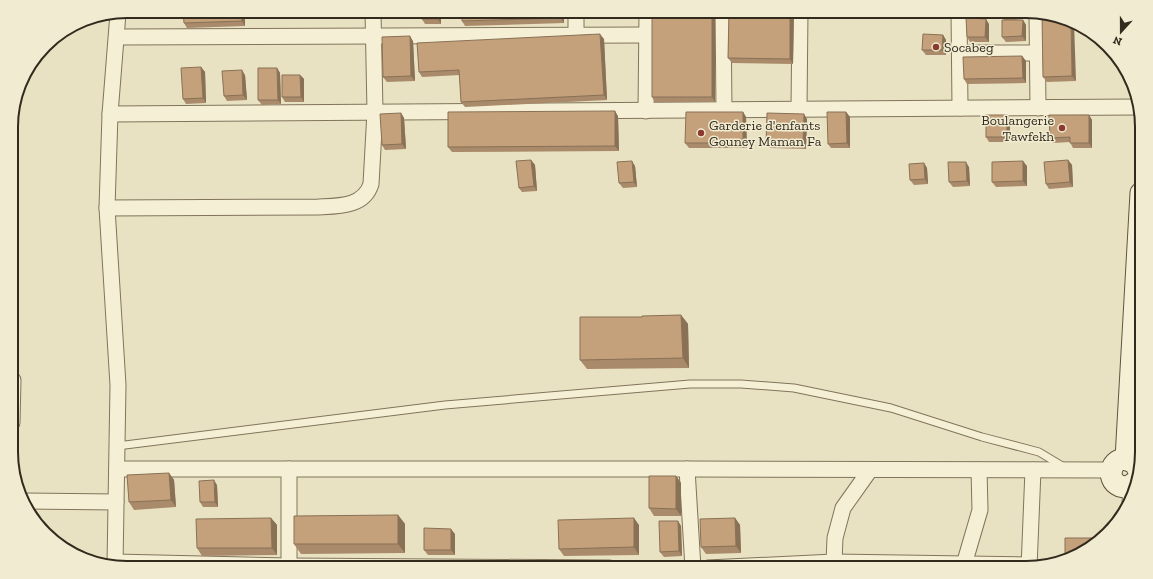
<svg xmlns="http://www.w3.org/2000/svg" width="1153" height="579" font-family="'Zilla Slab',serif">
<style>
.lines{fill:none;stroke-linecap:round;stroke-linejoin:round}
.lane-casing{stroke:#81745b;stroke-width:9}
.street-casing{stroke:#81745b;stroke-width:17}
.secondary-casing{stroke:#63553e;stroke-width:23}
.lane{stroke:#f5efd5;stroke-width:7}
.street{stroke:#f5efd5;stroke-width:15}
.secondary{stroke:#f5efd5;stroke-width:21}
.wall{fill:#a98a6a}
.shaded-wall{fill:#897156}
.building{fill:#c4a17b;stroke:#897156}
.poi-dot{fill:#8b3a31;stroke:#f1ecd1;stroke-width:1.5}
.labels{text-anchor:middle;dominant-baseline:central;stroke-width:3;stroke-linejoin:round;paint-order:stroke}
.poi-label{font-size:14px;fill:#332a1e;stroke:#f1ecd1;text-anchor:start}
.rim{fill:none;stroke:#332a1e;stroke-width:2}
</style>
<rect width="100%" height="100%" fill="#e9e2c2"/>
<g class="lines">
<defs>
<path id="lane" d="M117 446 445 405 690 384H741L794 388 891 408 982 437 1039 452 1064 467"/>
<g id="street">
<path d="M576 11V35"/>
<path d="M723 11 724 110"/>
<path d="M959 11 960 108"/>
<path d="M1037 14 1038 108"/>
<path d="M117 37 647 35"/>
<path d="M960 53H1038"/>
<path d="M799 109 800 11"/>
<path d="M646 111 647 11"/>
<path d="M110 114 1139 107"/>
<path d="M107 208 318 207C338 206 364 207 371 184L375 112 373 11"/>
<path d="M12 379 13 380 12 423"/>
<path d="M117 469H687L1111 470"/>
<path d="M687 469 693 568"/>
<path d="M26 501 116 502"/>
<path d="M1130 503 1131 486"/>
<path d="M115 562 289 566 610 568"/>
<path d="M834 562 835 538 843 508 870 470"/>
<path d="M115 565 118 385 107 208 110 114 118 13"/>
<path d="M289 568V469"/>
<path d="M708 568 834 562 1029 565"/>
<path d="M963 568 980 510 979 470"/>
<path d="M1029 568 1033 470"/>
</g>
<g id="secondary">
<path d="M1126 459 1141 193"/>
<path d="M1135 482C1131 486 1126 488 1120 486 1103 479 1113 453 1130 461 1134 462 1137 466 1138 470"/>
</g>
</defs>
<!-- lane casing -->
<use href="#lane" class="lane-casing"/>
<!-- street casing -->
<use href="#street" class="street-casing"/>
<!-- secondary casing -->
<use href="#secondary" class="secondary-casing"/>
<!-- lane -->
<use href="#lane" class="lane"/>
<!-- street -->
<use href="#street" class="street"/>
<!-- secondary -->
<use href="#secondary" class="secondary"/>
</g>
<!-- wall -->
<g class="wall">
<path d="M245 11V26L187 28 184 23Z"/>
<path d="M422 11H441V24H425L422 19Z"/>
<path d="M462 11H564V23L465 26 462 21Z"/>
<path d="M681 11H715V102H655L652 97 681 15Z"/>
<path d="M729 11H794L793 64 732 63 728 58Z"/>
<path d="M966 11H994L995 18 983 19 989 24V42H970L967 37 982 19 980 16H969Z"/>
<path d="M1000 11H1026V17H1014V19L1023 20 1026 25V41L1006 42 1002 37 1004 20 1001 15Z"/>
<path d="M1042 15 1076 81 1047 82 1043 77Z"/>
<path d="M943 35 946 40V55H926L922 50Z"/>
<path d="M604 39 607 100 465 107 461 102 460 75 422 77 419 72Z"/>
<path d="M413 41 415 81 387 82 383 77Z"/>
<path d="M1022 56 1026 61V83L967 84 964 79Z"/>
<path d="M201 67 205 72 206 103 186 104 183 99Z"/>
<path d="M277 68 280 73 281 104 262 105 258 100Z"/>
<path d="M245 75 247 100 227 101 224 96Z"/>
<path d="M300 75 304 79V102H285L282 97Z"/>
<path d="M743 112 746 117 747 148H689L685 143Z"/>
<path d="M846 112 850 117V148H831L828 144Z"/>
<path d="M401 113 404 118 406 149 385 150 382 145Z"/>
<path d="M1089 115 1092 120V148H1073L1070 142 1053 143 1050 138Z"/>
<path d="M618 116 619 151 452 152 448 147Z"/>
<path d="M807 119 806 149 770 148 766 143Z"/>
<path d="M1010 120V142H989L986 137Z"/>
<path d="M531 160 535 165 537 191 522 192 519 188Z"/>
<path d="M1068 160 1072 165 1073 187 1049 189 1046 184Z"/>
<path d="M924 163 927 168 928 184 914 185 910 180Z"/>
<path d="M635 166 637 187 623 188 619 183Z"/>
<path d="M1027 166V186L996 187 992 182Z"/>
<path d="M969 167 970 186 953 187 949 182Z"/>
<path d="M681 315 688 324 689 368 587 369 580 360 642 317Z"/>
<path d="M169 473 174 480 176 507 134 510 129 502Z"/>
<path d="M676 476 681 483V516H654L649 508Z"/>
<path d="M217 485 218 507H203L200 502Z"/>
<path d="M398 515 405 524V553L301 554 294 544Z"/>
<path d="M271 518 277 525V555L202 556 197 548Z"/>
<path d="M735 518 740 525 741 553 706 554 701 547Z"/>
<path d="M678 521 681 526 682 556 664 557 660 552Z"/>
<path d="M639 525V555L564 556 559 549Z"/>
<path d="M455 534V555H428L424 550Z"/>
</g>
<!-- shaded-wall -->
<g class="shaded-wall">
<path d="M241 11H245V26L242 21Z"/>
<path d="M438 11H441V24L438 19Z"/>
<path d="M561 11H564V23L561 18Z"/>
<path d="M712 11H715V102L712 97Z"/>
<path d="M790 11H794L793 64 790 59Z"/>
<path d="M991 11H994L995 18 991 14Z"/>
<path d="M1022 11H1026V17L1022 12Z"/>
<path d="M1011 12 1014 17V19L1011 14Z"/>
<path d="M986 19 989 24V42L985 37Z"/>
<path d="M1023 20 1026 25V41L1022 36Z"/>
<path d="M1071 21 1074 22 1076 81 1072 76Z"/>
<path d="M600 34 604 39 607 100 604 95Z"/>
<path d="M943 35 946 40V55L942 50Z"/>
<path d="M410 36 413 41 415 81 411 76Z"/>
<path d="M1022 56 1026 61V83L1023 78Z"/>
<path d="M201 67 205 72 206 103 203 98Z"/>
<path d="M277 68 280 73 281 104 278 100Z"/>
<path d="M242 70 245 75 247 100 243 95Z"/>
<path d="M300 75 304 79V102L301 97Z"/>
<path d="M615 111 618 116 619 151 615 146Z"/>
<path d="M743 112 746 117 747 148 743 143Z"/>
<path d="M846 112 850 117V148L847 143Z"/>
<path d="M401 113 404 118 406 149 402 144Z"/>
<path d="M804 114 807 119 806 149 803 144Z"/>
<path d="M1007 115 1010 120V142L1007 137Z"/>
<path d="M1089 115 1092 120V148L1089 143Z"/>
<path d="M531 160 535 165 537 191 534 186Z"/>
<path d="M1068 160 1072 165 1073 187 1070 182Z"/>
<path d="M632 161 635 166 637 187 634 182Z"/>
<path d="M1023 161 1027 166V186L1023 181Z"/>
<path d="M966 162 969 167 970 186 967 181Z"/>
<path d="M924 163 927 168 928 184 925 179Z"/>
<path d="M681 315 688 324 689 368 683 358Z"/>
<path d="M169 473 174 480 176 507 171 500Z"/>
<path d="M676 476 681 483V516L676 509Z"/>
<path d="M214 480 217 485 218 507 215 502Z"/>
<path d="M398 515 405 524V553L398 544Z"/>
<path d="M271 518 277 525V555L272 548Z"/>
<path d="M634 518 639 525V555L634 547Z"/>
<path d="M735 518 740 525 741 553 736 546Z"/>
<path d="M678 521 681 526 682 556 679 551Z"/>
<path d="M451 529 455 534V555L451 550Z"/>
</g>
<!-- building -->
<g class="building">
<path d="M183 11H241L242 21 184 23Z"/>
<rect x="422" y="11" width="16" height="8"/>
<path d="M462 11H561V18L462 21Z"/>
<path d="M681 11H712V97H652V15H681Z"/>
<path d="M729 11H790V59L728 58Z"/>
<rect x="979" y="11" width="12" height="3"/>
<path d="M1000 11H1022V12H1011V14L1001 15Z"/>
<path d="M1042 15 1071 21 1072 76 1043 77Z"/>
<path d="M966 18 986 19 985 37H967Z"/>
<path d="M1002 20H1023L1022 36 1002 37Z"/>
<path d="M600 34 604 95 461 102 459 70 419 72 417 43Z"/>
<path d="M923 34 943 35 942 50H922Z"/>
<path d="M410 36 411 76 383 77 382 37Z"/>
<path d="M1022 56 1023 78 964 79 963 57Z"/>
<path d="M201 67 203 98 183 99 181 68Z"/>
<path d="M258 68H277L278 100H258Z"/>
<path d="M242 70 243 95 224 96 222 71Z"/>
<path d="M282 75H300L301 97H282Z"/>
<path d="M615 111V146L448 147V112Z"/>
<path d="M686 112H743V143H685Z"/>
<path d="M827 112H846L847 143 828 144Z"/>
<path d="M401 113 402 144 382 145 380 114Z"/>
<path d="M767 113 804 114 803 144 766 143Z"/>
<rect x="986" y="115" width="21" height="22"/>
<path d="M1049 115H1089V143H1070V137L1050 138Z"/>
<path d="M531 160 534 186 519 188 516 161Z"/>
<path d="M1068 160 1070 182 1046 184 1044 162Z"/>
<path d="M632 161 634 182 619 183 617 162Z"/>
<path d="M1023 161V181L992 182V162Z"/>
<path d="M948 162H966L967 181 949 182Z"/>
<path d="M924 163 925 179 910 180 909 164Z"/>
<path d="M681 315 683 358 580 360V317H642V316Z"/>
<path d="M169 473 171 500 129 502 127 475Z"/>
<path d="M649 476H676V509L649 508Z"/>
<path d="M214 480 215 502H200L199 481Z"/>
<path d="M398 515V544H294V516Z"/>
<path d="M271 518 272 548H197L196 519Z"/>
<path d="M634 518V547L559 549 558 520Z"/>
<path d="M735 518 736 546 701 547 700 519Z"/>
<path d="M659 521H678L679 551 660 552Z"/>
<path d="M424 528 451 529V550H424Z"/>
<path d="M1065 538H1100L1091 548 1065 557Z"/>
<path d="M1032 563H1048L1032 568Z"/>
<path d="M417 566V568H400Z"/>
<path d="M517 567 556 568H517Z"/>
</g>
<!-- markers -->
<g class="poi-dot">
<circle cx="936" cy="47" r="4"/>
<circle cx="1062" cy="128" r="4"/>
<circle cx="701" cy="133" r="4"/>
</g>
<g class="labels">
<!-- poi labels -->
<g class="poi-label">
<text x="944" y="47">Socabeg</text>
<text x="1054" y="120" text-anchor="end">Boulangerie<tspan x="1054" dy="16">Tawfekh</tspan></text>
<text x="709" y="125">Garderie d'enfants<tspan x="709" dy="16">Gouney Maman Fa</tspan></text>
</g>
</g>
<!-- crop -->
<path d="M0 0H1153V579H0ZM127 18H1026A109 109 0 0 1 1135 127V452A109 109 0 0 1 1026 561H127A109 109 0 0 1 18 452V127A109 109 0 0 1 127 18Z" fill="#f1ecd1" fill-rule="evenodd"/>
<path class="rim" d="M127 18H1026A109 109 0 0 1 1135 127V452A109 109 0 0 1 1026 561H127A109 109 0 0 1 18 452V127A109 109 0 0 1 127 18Z"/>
<!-- north arrow -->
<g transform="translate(1121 32) rotate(201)" stroke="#f1ecd1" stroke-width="3" paint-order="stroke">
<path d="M0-3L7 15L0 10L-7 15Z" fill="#332a1e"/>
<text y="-6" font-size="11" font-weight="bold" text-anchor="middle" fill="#332a1e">N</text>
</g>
</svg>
